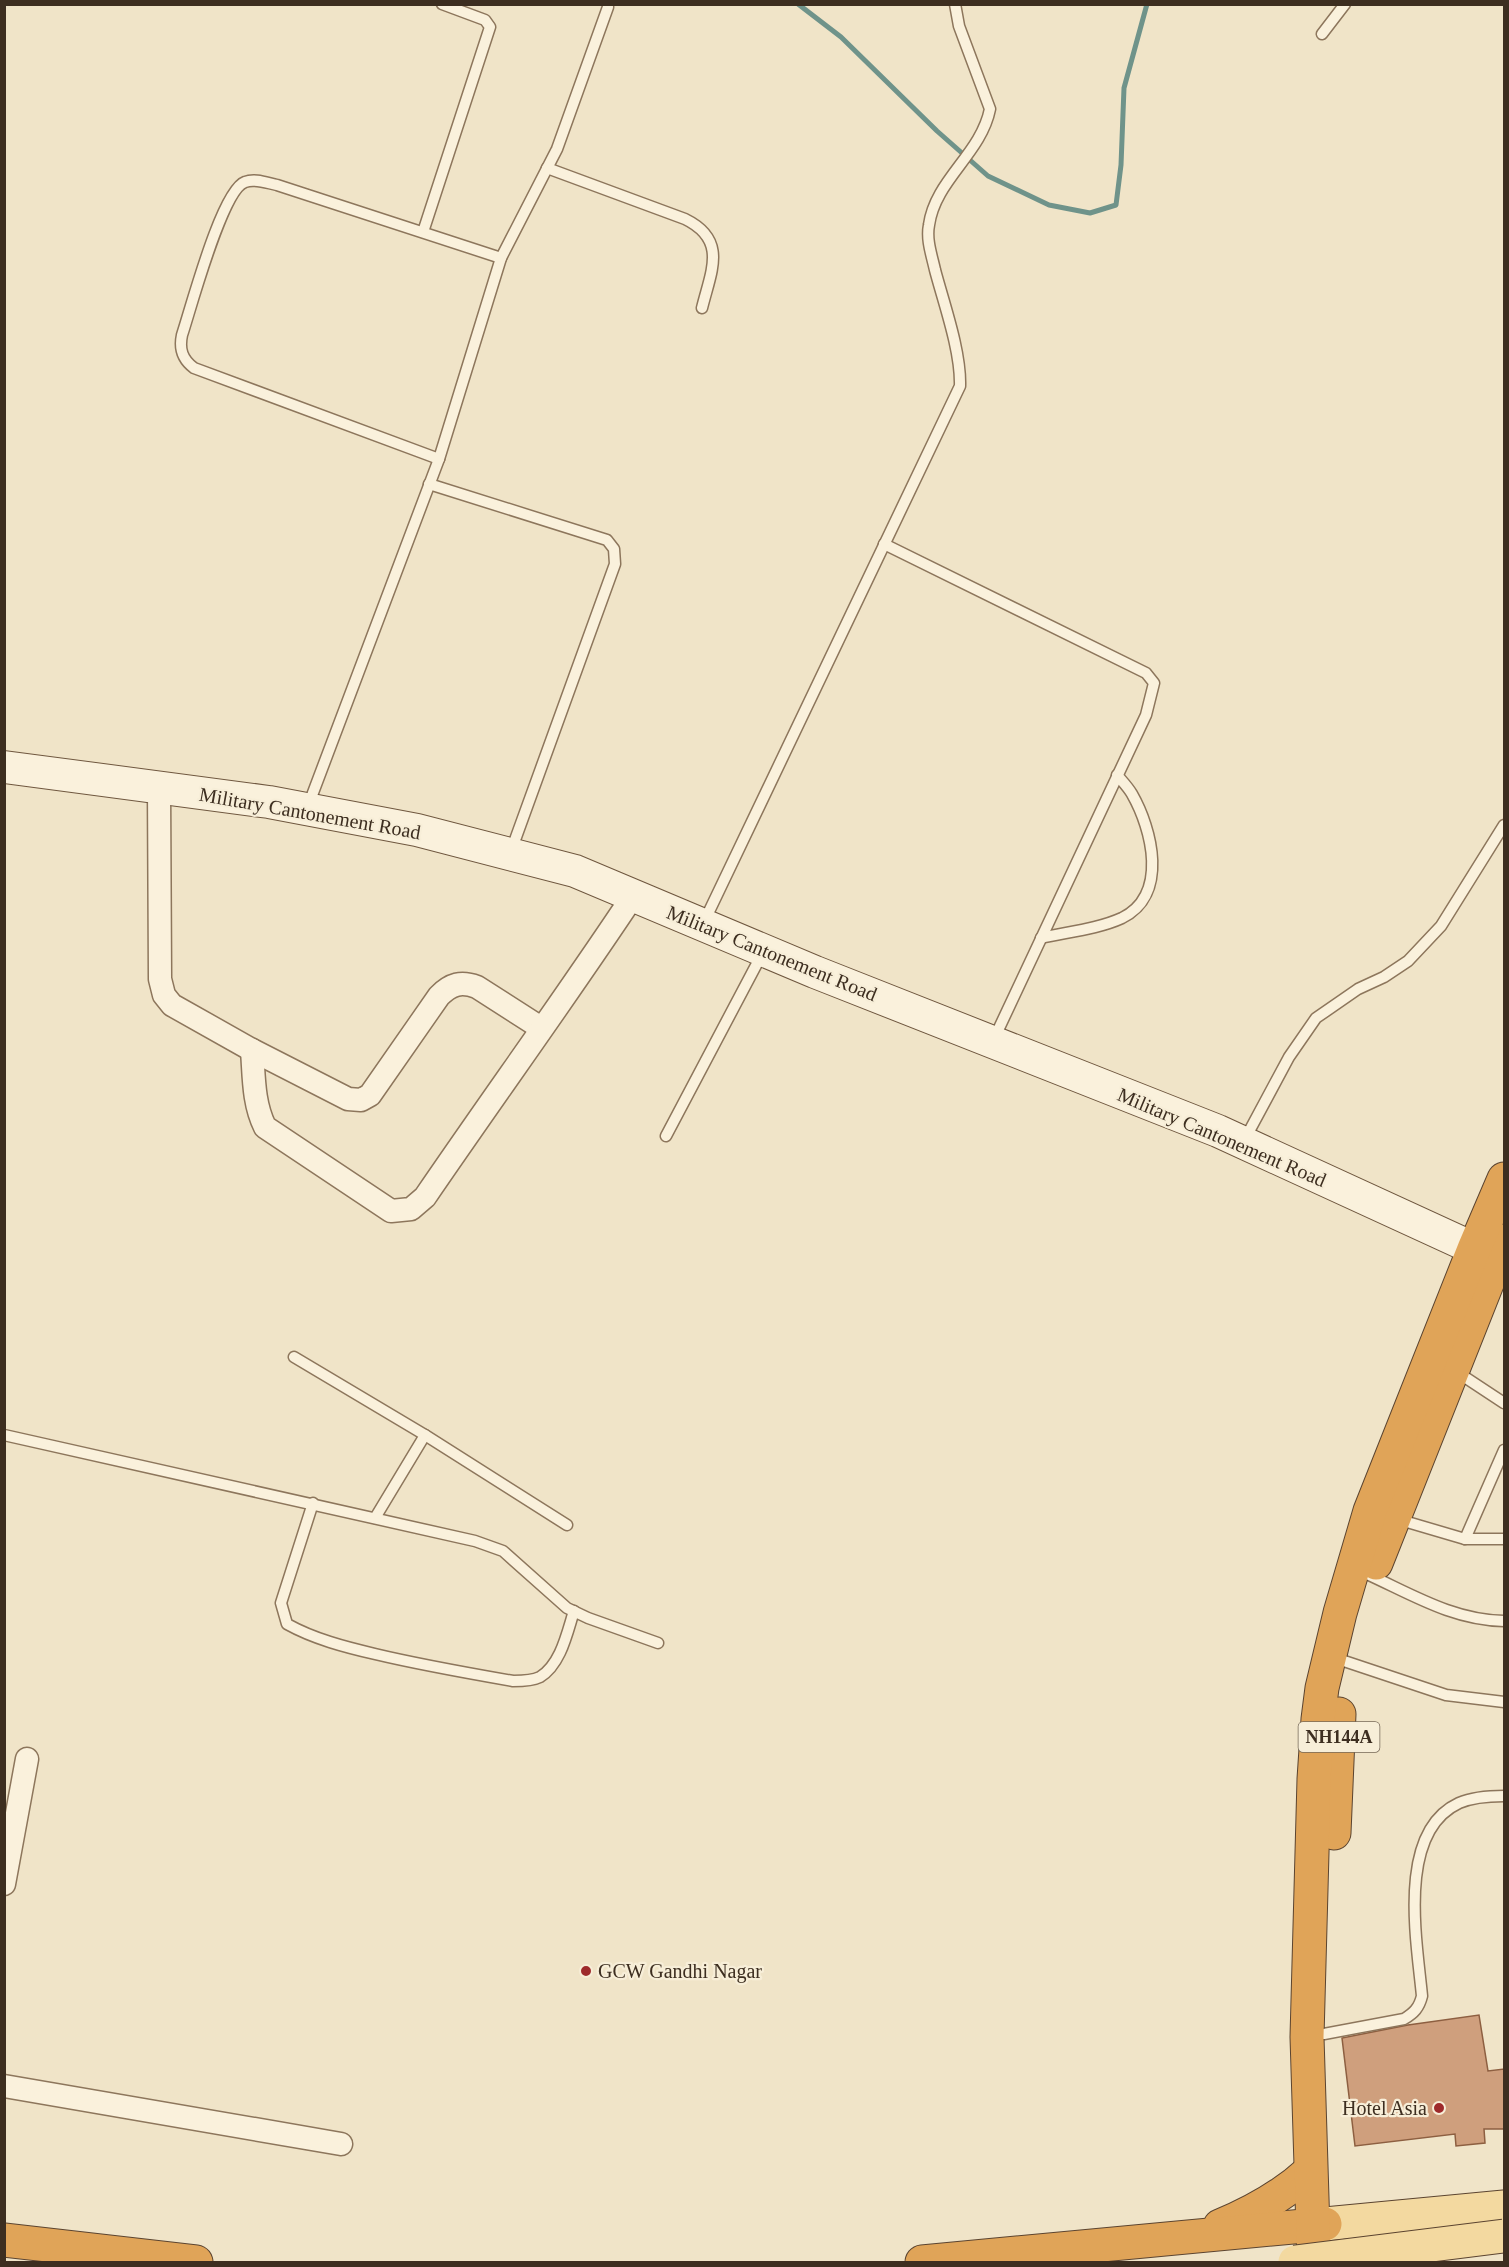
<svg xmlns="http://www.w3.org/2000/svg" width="1509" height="2267" font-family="'Times New Roman',serif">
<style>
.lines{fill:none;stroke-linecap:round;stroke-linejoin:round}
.stream{stroke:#6f938a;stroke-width:5}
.building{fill:#cf9f7d;stroke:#8d5f41;stroke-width:1.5}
.lane-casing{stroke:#8d765c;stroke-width:13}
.street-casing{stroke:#8d765c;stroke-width:25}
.secondary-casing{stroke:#6f573f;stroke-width:34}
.primary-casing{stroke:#5b4430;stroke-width:35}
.highway-casing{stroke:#5b4430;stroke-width:35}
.lane{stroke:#faf1dc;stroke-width:10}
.street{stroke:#faf1dc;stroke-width:22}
.secondary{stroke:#faf1dc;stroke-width:32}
.primary{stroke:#f3d9a0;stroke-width:33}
.highway{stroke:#e0a458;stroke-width:33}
.primary-bridge-casing{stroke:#5b4430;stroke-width:35;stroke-linecap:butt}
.primary-bridge{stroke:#f3d9a0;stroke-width:33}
.poi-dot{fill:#9e2a2b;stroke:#f7eed8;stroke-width:2}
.labels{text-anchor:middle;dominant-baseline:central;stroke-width:4.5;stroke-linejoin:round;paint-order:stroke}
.shield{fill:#f7eed8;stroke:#756857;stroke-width:1.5}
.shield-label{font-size:18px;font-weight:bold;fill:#3d2e20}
.street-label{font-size:20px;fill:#3d2e20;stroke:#f7eed8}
.poi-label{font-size:20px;fill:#3d2e20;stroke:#f7eed8;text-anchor:start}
</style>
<rect width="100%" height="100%" fill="#f0e4c8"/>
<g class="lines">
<!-- stream -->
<path class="stream" d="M798 4 841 37 937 131 988 176 1049 205 1090 213 1116 205 1121 165 1124 88 1147 4"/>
</g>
<!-- building -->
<path class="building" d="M1479 2015 1488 2071 1504 2069V2129H1484L1485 2143 1456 2146 1455 2134 1355 2146 1342 2038 1408 2025Z"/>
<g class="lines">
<defs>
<g id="lane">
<path d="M1322 34 1345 4"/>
<path d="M547 168 685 219C728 240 711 271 702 308"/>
<path d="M423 232 490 27 485 20 442 4"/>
<path d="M439 459 194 368C182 359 179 349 182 335 191 308 222 190 245 182 255 178 267 183 277 185L501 258 557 149 608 7"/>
<path d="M429 484 607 540 614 549 615 564 511 851"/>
<path d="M884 544 1146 673 1154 683 1146 715 993 1041"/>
<path d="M308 806 439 459 501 258"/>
<path d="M704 922 960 386C961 351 944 304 935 270 932 256 926 240 929 225 935 180 981 154 990 109L959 26 955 4"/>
<path d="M1041 938C1067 932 1098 929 1122 918 1169 895 1152 829 1132 794 1128 787 1122 781 1117 775"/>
<path d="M666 1136 762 954"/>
<path d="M1245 1139 1289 1057 1316 1018 1358 989 1384 977 1408 961 1441 926 1504 825"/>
<path d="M294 1357 425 1435 567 1525"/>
<path d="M1457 1372 1504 1403"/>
<path d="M4 1435 475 1541 503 1551 567 1608 588 1618 658 1643"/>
<path d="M313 1503 281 1603 287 1624C314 1639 345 1647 375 1654 421 1665 467 1673 513 1681 521 1681 532 1681 540 1677 561 1664 567 1633 574 1611"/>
<path d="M375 1518 425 1435"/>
<path d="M1397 1519 1465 1539H1504"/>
<path d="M1465 1539 1504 1450"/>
<path d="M1367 1574C1413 1595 1453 1620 1504 1621"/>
<path d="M1332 1657 1446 1695 1504 1702"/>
<path d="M1324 2034 1404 2019C1414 2013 1419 2008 1422 1996 1417 1942 1396 1832 1459 1803 1473 1797 1489 1796 1504 1796"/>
</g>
<g id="street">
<path d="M159 787 160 979 164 995 172 1005 252 1050 348 1099 361 1100 370 1095 439 996C451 984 461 981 477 987L541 1028"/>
<path d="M252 1050C254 1076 253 1103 265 1127L391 1211 411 1209 425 1197C494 1096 566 997 633 896"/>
<path d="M4 1884 27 1759"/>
<path d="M4 2086 341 2144"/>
</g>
<path id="secondary" d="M4 767 269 802 417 830 575 871 815 972 1218 1131 1499 1260"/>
<path id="primary" d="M1325 2224 1504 2207"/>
<g id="highway">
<path d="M1376 1563 1504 1241"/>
<path d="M1334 1833 1339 1714"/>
<path d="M1220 2226C1254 2212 1283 2196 1310 2171"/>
<path d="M4 2240 196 2262"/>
<path d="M922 2262 1325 2224"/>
<path d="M1314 2262 1307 2037 1314 1779 1318 1719 1322 1688 1340 1613 1370 1511 1474 1249 1504 1179"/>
</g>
</defs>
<!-- lane casing -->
<use href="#lane" class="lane-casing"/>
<!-- street casing -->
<use href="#street" class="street-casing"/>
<!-- secondary casing -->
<use href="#secondary" class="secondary-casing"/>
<!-- primary casing -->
<use href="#primary" class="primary-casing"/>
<!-- highway casing -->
<use href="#highway" class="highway-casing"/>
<!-- lane -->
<use href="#lane" class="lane"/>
<!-- street -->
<use href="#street" class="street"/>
<!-- secondary -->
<use href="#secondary" class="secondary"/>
<!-- primary -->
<use href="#primary" class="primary"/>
<!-- highway -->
<use href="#highway" class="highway"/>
<defs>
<path id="primary-bridge" d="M1295 2262 1504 2236"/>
</defs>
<!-- primary-bridge casing -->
<use href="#primary-bridge" class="primary-bridge-casing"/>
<!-- primary-bridge -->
<use href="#primary-bridge" class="primary-bridge"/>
</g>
<!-- markers -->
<g class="poi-dot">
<circle cx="586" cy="1971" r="6"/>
<circle cx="1439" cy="2108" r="6"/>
</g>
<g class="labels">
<!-- shield labels -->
<rect class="shield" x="1298.5" y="1722" width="81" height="30" rx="4.5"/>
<g class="shield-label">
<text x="1339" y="1737">NH144A</text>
</g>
<!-- street labels -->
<g class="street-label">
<text transform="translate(310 813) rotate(10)">Military Cantonement Road</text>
<text transform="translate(772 953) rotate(22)">Military Cantonement Road</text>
<text transform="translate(1222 1137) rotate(23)">Military Cantonement Road</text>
</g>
<!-- poi labels -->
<g class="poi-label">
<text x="598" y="1971">GCW Gandhi Nagar</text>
<text x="1427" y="2108" text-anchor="end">Hotel Asia</text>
</g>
</g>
<!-- border -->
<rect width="1509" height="2267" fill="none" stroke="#3d2e20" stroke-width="12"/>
</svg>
